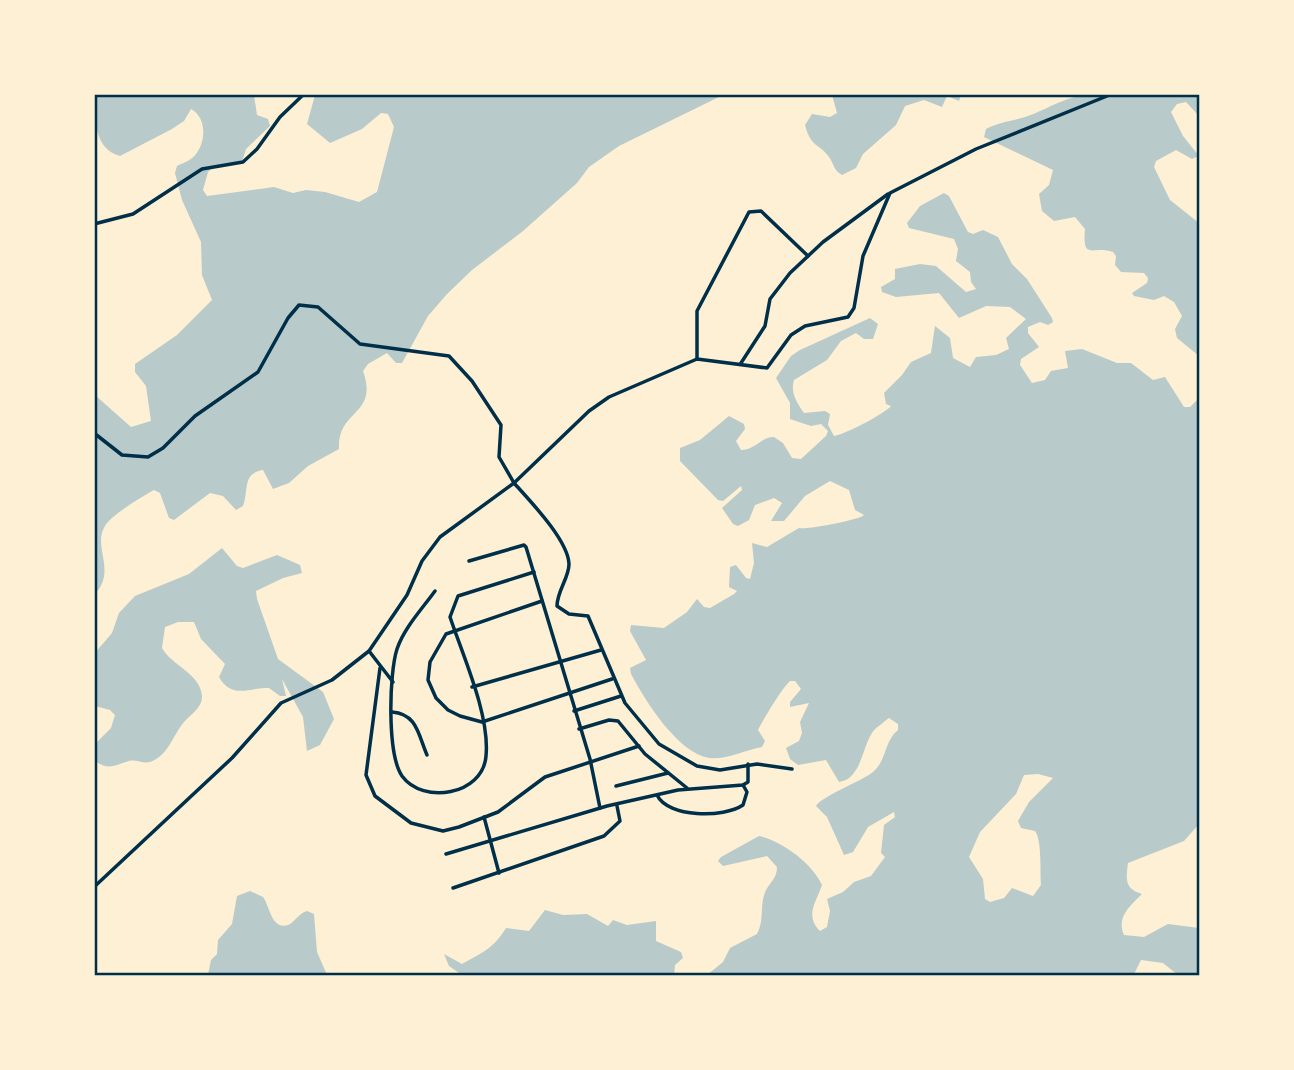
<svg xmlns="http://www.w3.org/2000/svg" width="1294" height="1070" font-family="Rubik,sans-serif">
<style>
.green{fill:#b9caca;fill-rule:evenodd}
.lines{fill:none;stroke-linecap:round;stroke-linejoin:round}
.minor{stroke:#003049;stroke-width:3.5}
.tertiary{stroke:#003049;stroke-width:3.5}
.neatline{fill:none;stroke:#003049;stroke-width:2.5}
</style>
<rect width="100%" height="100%" fill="#fdf0d5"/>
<!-- green -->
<g class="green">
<path d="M1089 94 1199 95V116L1186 102 1177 104 1171 112 1183 136 1199 156 1192 159 1176 150 1156 161 1154 167 1170 200 1199 223V356L1177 338 1175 329 1182 316 1174 302 1164 296 1154 300 1134 296 1132 293 1147 283 1148 278 1144 273 1121 272 1115 265 1116 256 1113 252C1093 245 1082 262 1085 229L1075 217 1054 221 1042 211 1039 194 1049 185 1053 170 984 137 986 129C999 122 1012 121 1025 117 1049 109 1061 98 1089 94Z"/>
<path d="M95 95H254L257 115 268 119 270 126 246 149 242 162 213 167 208 172 203 190 207 196 274 187 293 193 306 190 325 192 359 202 377 192 394 127 388 114 381 113 362 129 330 143 307 124 315 95H723L619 146 589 167 577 183 523 231 472 270 447 294 428 316 402 363H396L387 353 368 364 363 371C379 416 337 409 339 449L308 466 289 483 273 489 263 470C242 473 249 490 243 506L236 510 223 496 210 493 174 520 169 518 160 493 154 490C143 496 111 515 105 526 92 547 117 570 95 594V395L131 427 151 421 146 386 135 372V364L177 335 212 300 202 275 201 242 182 200 175 173 177 166C183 163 192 160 196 154 206 141 207 118 191 109L184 121 172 129 120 156C93 148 95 118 95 95Z"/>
<path d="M832 95H961L959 101 947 96 942 107 924 100 905 106 896 125 863 154 856 168 842 175C834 171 834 164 829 157 819 143 811 148 805 125L812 114 830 117 837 113Z"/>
<path d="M944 193 949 196 968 232 973 234 983 230 998 237 1012 264 1027 279 1052 318 1053 322 1048 325 1040 322 1028 327V333L1039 347 1021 359 1020 365 1032 383 1045 380 1051 371 1068 368 1065 351 1082 349 1117 363H1131L1153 380 1165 377 1184 407H1190L1199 398V824L1184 841 1128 863C1126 878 1124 889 1142 894 1130 906 1116 917 1124 935L1144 937 1168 924 1199 928V975H1178L1163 963 1141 960 1133 976 707 975 723 962 730 948 757 934C765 920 759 904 766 890 771 881 777 878 777 867L767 856 723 866 718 861 721 857 759 836C782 841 812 863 822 885 817 901 804 915 820 931L827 927 830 911 827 899 843 892 854 882 871 876 885 857 881 853 884 825 895 817 894 812 868 827 853 852 844 855 827 817 816 806C822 796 860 782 873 772 887 760 884 741 898 730V724L889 718C884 722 875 728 872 733 862 748 861 779 839 782L826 760 798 765 790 759 786 748 799 741 802 733 800 722 809 703 790 707V702L801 689 795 681H790C782 688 763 720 758 730L765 741 762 747C745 750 726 760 709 758 678 753 646 702 631 674L630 668 646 660 630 631 631 625 664 628 687 612 697 599 704 607 710 608 734 594 737 591 729 587 730 567 736 565 746 578 750 579 754 563 752 543 767 547 799 528C807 530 859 520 864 515L855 510 849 490 830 481 805 496 784 521H771L782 503 774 498 755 505 749 520 738 526 733 524 722 508 742 490 741 486 723 501 718 500 680 461V448L700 440 729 416 744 424 745 429 736 441 741 450C755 450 761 437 774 437L783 443 792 458 801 459 826 436 828 431 821 424 811 426 790 419V403L776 378 791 356 800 350 870 318 878 324 873 339H864L856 333 841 341 827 360 794 380C790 392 797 403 804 413L825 411 830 414 828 425 834 436C846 434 884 414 891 406L886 404 884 393 902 375 911 362 931 353 935 326 950 338 953 358 970 367 976 357 996 355 1009 349 1006 338 1026 319 1010 307 986 306 959 318 939 293 896 297 882 292 881 287 895 279V269L920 264 936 266 966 292 976 289 971 282 970 272 956 261 958 249 954 239 909 228 907 223 920 206ZM1038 774 1053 778 1029 802 1018 821 1021 828 1035 831C1042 840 1040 871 1041 885L1033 896 1012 888 1004 898 990 902 985 899 983 879 969 857 980 832 1016 794 1024 775Z"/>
<path d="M222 548 237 566 243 568 277 555 300 565 302 573 283 578 256 591 257 599 278 659 323 692 334 719 320 745 307 751 303 717 282 679 286 696H280L269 688C250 687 232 700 219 677L225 664 201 639 194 622H178L165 627 162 648C172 666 200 673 202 696 203 707 190 715 184 722 173 735 168 756 150 762 143 764 136 759 129 761 115 765 109 771 95 761V744L111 728 115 715 110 710 95 706 94 654 112 633 119 613 135 596 189 574Z"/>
<path d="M250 891 263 897C270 906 271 930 288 925 295 922 298 914 307 911L314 914 317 952 327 975H208L211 960 217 954 218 940 232 924 237 896Z"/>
<path d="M545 910 563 915 587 914 608 926 613 920 627 925 656 921V941L681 952 683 958 675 965 674 976 462 975 449 966 444 954 462 964C482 953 494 948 506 928L529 931Z"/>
</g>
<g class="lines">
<!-- minor -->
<g class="minor">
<path d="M697 359V311L749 212 761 211 808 256"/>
<path d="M514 483C530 501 568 540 569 564 569 578 557 591 557 606L569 614 588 616 625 703 659 744 697 766 720 770 757 764 792 769"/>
<path d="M469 561 524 545 526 547 590 759 600 808"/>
<path d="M435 591C422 609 404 628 397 649 389 674 387 754 402 776 423 805 483 795 486 756 490 715 463 656 450 617L458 596 534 572"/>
<path d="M542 601 446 634 430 662 428 680 436 698 448 710 460 716 482 722 612 679"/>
<path d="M369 651 393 682"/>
<path d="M380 668 366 775 375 796 411 823 443 831 459 827 498 812 545 777 639 746"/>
<path d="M472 687 601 650"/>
<path d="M574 711 621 696"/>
<path d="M392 712C417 714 418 734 427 755"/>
<path d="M579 729 609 720 618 721 645 754 687 788"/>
<path d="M616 786 668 773"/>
<path d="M657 795C668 818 724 818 743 805L747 792 743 785"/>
<path d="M484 817 499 873"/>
<path d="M446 854 607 806 678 790 743 785 748 782V764"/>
<path d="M453 888 604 836 620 821 617 806"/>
</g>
<!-- tertiary -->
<g class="tertiary">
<path d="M94 224 133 214 202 169 243 162 257 149 280 117 304 94"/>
<path d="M741 363 765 326 770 299 790 273 823 242 888 194"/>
<path d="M94 433 122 455 148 457 163 448 195 416 258 372 288 318 299 305 318 307 360 344 449 356 472 381 501 425 499 457 514 483"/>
<path d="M94 887 232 758 281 703 332 680 369 651 407 595 422 561 440 537 514 483 589 411 609 397 697 359 767 368 791 335 805 326 848 317 854 308 863 256 890 193 976 149 1112 94"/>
</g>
</g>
<!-- border -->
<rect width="1294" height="1070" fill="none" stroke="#fdf0d5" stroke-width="192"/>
<rect x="96" y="96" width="1102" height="878" class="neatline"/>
</svg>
